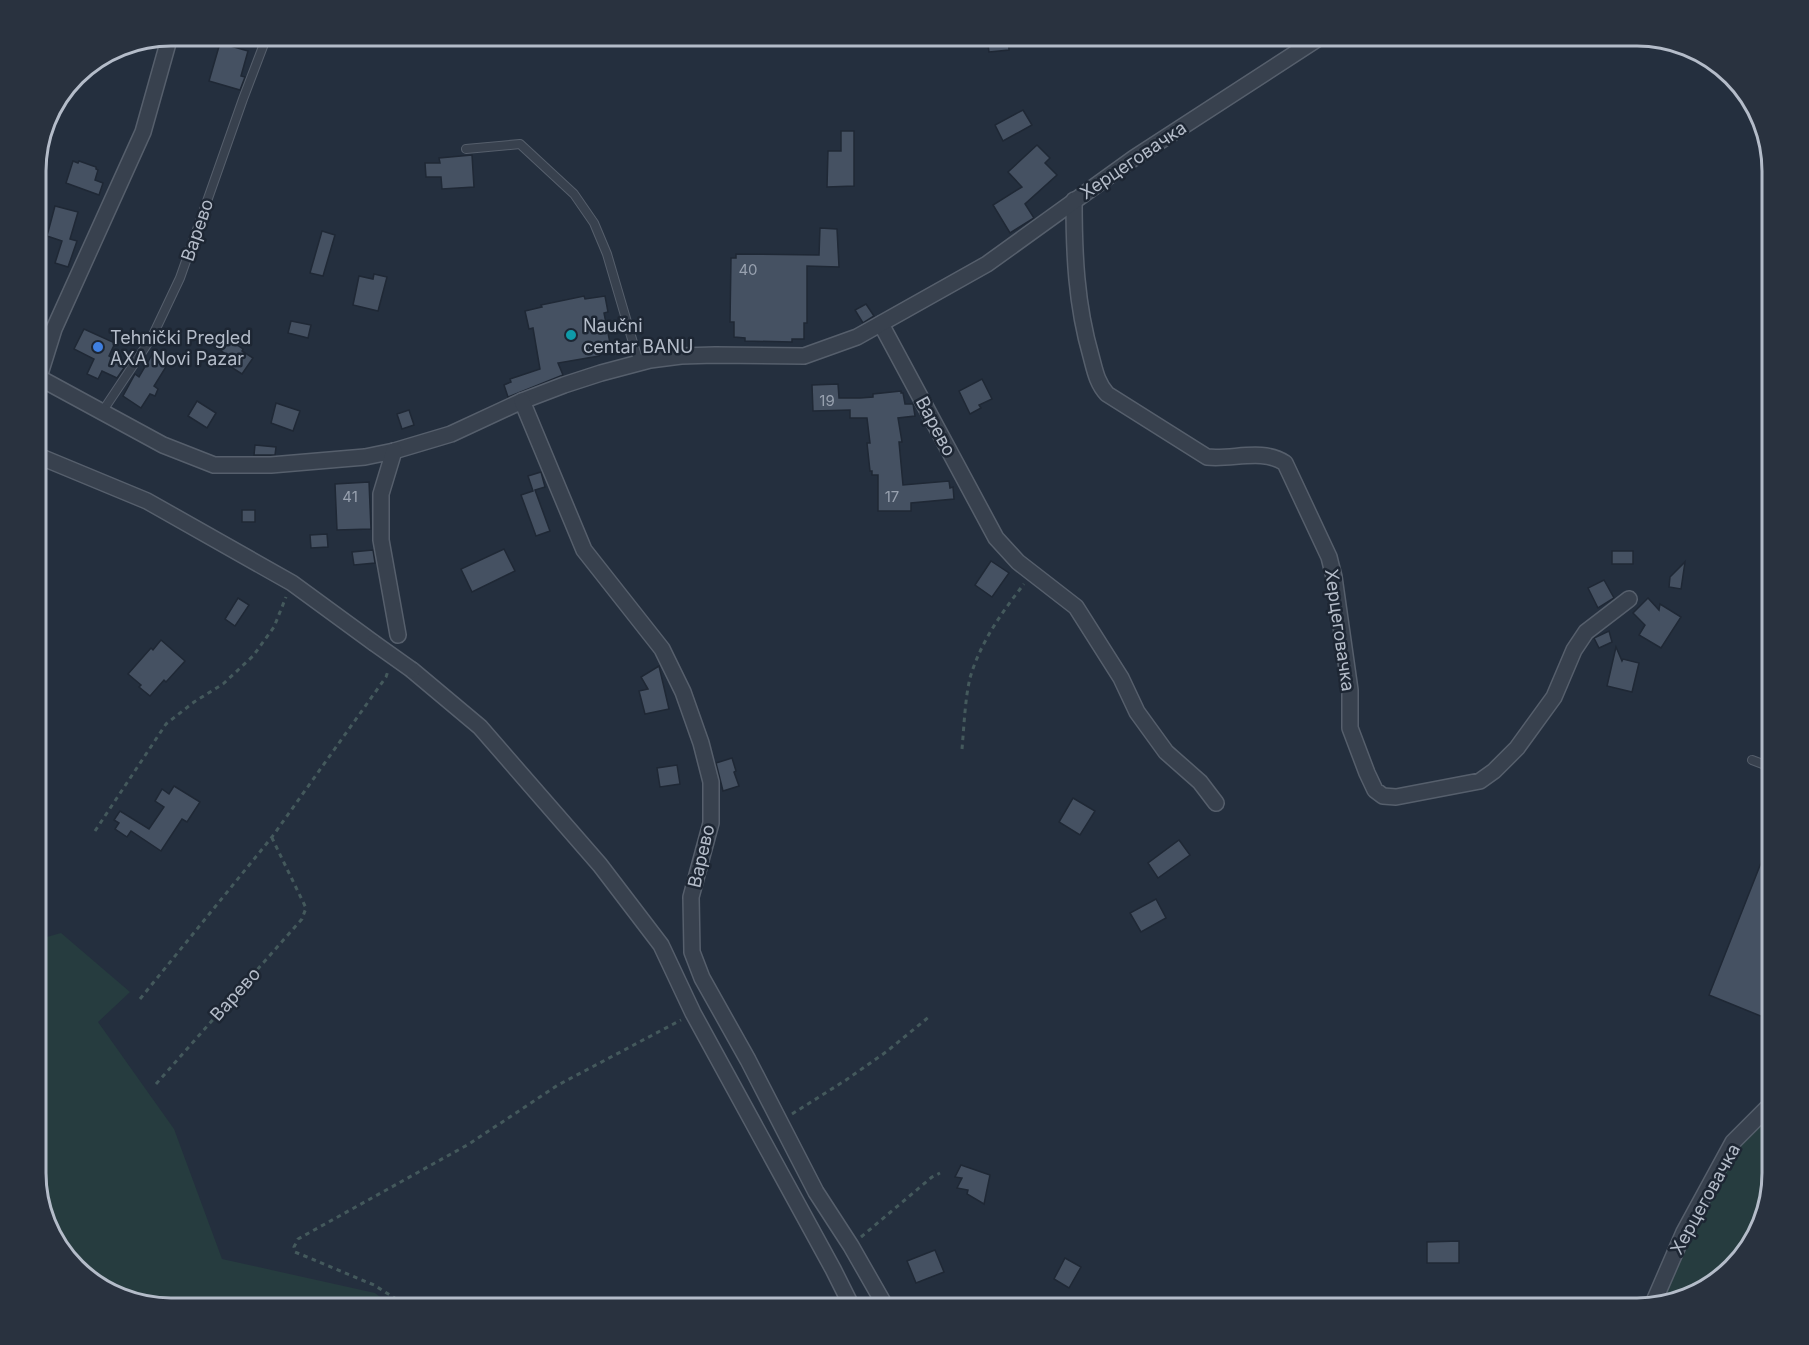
<svg xmlns="http://www.w3.org/2000/svg" width="1809" height="1345" font-family="Inter,sans-serif">
<style>
.green{fill:#263c3f}
.building{fill:#455162;stroke:#1f2835;stroke-width:1.5}
.lines{fill:none;stroke-linecap:round;stroke-linejoin:round}
.lane-casing{stroke:#565f6c;stroke-width:10}
.street-casing{stroke:#565f6c;stroke-width:18}
.path{stroke:#44595c;stroke-width:3;stroke-dasharray:4.5 4.5;stroke-linecap:butt}
.lane{stroke:#38414e;stroke-width:8}
.street{stroke:#38414e;stroke-width:15}
.street-bridge-casing{stroke:#565f6c;stroke-width:18;stroke-linecap:butt}
.street-bridge{stroke:#38414e;stroke-width:15}
.culture-dot{fill:#0f9aa8;stroke:#1d2633;stroke-width:2}
.shop-dot{fill:#3f7fe0;stroke:#1d2633;stroke-width:2}
.labels{text-anchor:middle;dominant-baseline:central;stroke-width:5;stroke-linejoin:round;paint-order:stroke}
.number-label{font-size:15px;fill:#98a1af}
.street-label{font-size:18px;fill:#b4bcc9;stroke:#1d2633}
.poi-label{font-size:18px;fill:#b4bcc9;stroke:#1d2633;text-anchor:start}
.rim{fill:none;stroke:#b4bcc9;stroke-width:3}
</style>
<rect width="100%" height="100%" fill="#242f3e"/>
<!-- green -->
<g class="green">
<path d="M61 933 130 992 98 1022 174 1129 222 1259 375 1293 396 1309H171L89 1281 50 1234 36 1182V940Z"/>
<path d="M1773 1105V1174L1745 1256 1697 1295 1652 1306 1733 1142Z"/>
</g>
<!-- building -->
<g class="building">
<path d="M987 36H1008L1009 50 989 52Z"/>
<path d="M220 43 248 51 241 76 245 77 240 90 209 81Z"/>
<path d="M1023 110 1032 125 1003 141 995 125Z"/>
<path d="M841 131H854V186L827 187 828 151H841Z"/>
<path d="M1037 145 1050 158 1045 163 1057 175 1025 204 1034 218 1010 233 993 205 1022 187 1008 172Z"/>
<path d="M472 155 474 187 442 189 441 177H426L425 163H440L439 158Z"/>
<path d="M73 161 78 163 79 161 96 167V169L98 170 95 180 103 183 99 195 66 183Z"/>
<path d="M55 206 78 212 70 239 77 241 68 267 55 263 62 241 47 236Z"/>
<path d="M820 228 837 229 839 267 807 266V323H804V339H792V342L745 341V338L734 337V322H730L731 258H736V254L819 255Z"/>
<path d="M322 231 335 235 323 276 310 273Z"/>
<path d="M374 274 387 277 378 311 353 305 359 276 373 279Z"/>
<path d="M584 296 585 299 605 296 608 312 604 313 610 343 599 356 558 363 563 375 508 397 504 385 511 382 510 379 540 369 533 328 529 329 525 311 542 307 541 305Z"/>
<path d="M866 304 874 316 863 323 855 310Z"/>
<path d="M291 321 311 325 308 338 288 333Z"/>
<path d="M84 329 115 343 109 356 120 362 119 364 124 368 117 378 102 371 98 379 87 374 94 359 74 349Z"/>
<path d="M228 339 243 349 242 351 253 358 242 374 231 367 240 354 235 360 221 351Z"/>
<path d="M153 353 169 362 154 386 158 389 155 396 150 394 141 408 123 396 135 374 139 377Z"/>
<path d="M982 379 992 399 979 405 981 408 970 414 959 391Z"/>
<path d="M838 384 839 398H860L873 397V394L901 391V393H903L905 404H913L915 416 898 418 902 442H899L903 485 949 481 950 488 953 487 954 499 911 503V511H878V475H872V471H870L867 443H870L867 418H850V410L813 411 812 385Z"/>
<path d="M197 401 216 413 207 428 188 416Z"/>
<path d="M276 403 300 411 293 431 271 423Z"/>
<path d="M409 410 414 425 402 429 397 414Z"/>
<path d="M255 445 276 447 275 455H254Z"/>
<path d="M541 472 545 487 535 490 550 531 536 536 521 495 533 491 528 476Z"/>
<path d="M369 482 371 529 337 530 335 484Z"/>
<rect x="242" y="510" width="13" height="12"/>
<path d="M327 534 328 547 311 548 310 535Z"/>
<path d="M504 549 515 571 472 592 461 569Z"/>
<path d="M373 550 375 563 354 565 352 552Z"/>
<rect x="1612" y="551" width="21" height="13"/>
<path d="M991 561 1009 573 992 597 975 585Z"/>
<path d="M1685 562 1681 589 1669 587 1670 577Z"/>
<path d="M1604 580 1614 598 1598 608 1588 588Z"/>
<path d="M238 598 249 605 235 626 225 619Z"/>
<path d="M1648 598 1659 610 1660 604 1681 617 1661 648 1639 635 1645 625 1633 613Z"/>
<path d="M1609 631 1612 642 1599 648 1594 638Z"/>
<path d="M161 640 185 661 166 682 164 680 150 696 139 687 141 685 128 674 151 648 153 650Z"/>
<path d="M1616 647 1622 661 1623 659 1639 663 1632 692 1607 686Z"/>
<path d="M659 666 669 709 645 714 639 691 648 689 641 677Z"/>
<path d="M732 758 736 771 734 772 739 786 723 791 716 763Z"/>
<path d="M677 765 680 784 660 787 657 768Z"/>
<path d="M174 786 200 802 187 822 182 819 161 851 131 831 127 837 115 829 119 823 114 820 120 811 149 829 164 807 155 801 162 789 169 794Z"/>
<path d="M1073 798 1095 811 1080 835 1059 822Z"/>
<path d="M1772 835 1773 943 1763 969 1773 973V1021L1709 995Z"/>
<path d="M1179 840 1190 855 1158 878 1148 863Z"/>
<path d="M1156 899 1166 918 1141 932 1130 913Z"/>
<path d="M961 1165 990 1175 984 1204 967 1194 968 1190 957 1188 962 1178 955 1177Z"/>
<path d="M1459 1241V1263H1427V1242Z"/>
<path d="M935 1250 944 1272 916 1283 907 1261Z"/>
<path d="M1065 1258 1081 1267 1069 1288 1054 1279Z"/>
</g>
<g class="lines">
<defs>
<g id="lane">
<path d="M466 149 520 144 574 194 594 223 607 254 639 363"/>
<path d="M102 412 152 337 180 278 243 99 267 36"/>
<path d="M1752 760 1773 768"/>
</g>
<g id="street">
<path d="M1074 200C1074 253 1076 304 1091 356 1095 371 1097 383 1107 394L1207 457C1233 460 1262 448 1285 463L1329 557 1334 577 1350 690V728L1367 773 1375 790 1383 796 1396 797 1480 781 1494 771 1517 748 1554 697 1574 650 1586 632 1629 599"/>
<path d="M881 324 996 538 1018 562 1076 607 1121 678 1137 712 1166 752 1200 782 1216 803"/>
<path d="M36 376 163 445 214 465H271L365 457 394 451 451 434 522 401 564 385 601 373 650 360 681 356 715 355 804 356 857 337 987 264 1134 158 1322 36"/>
<path d="M39 377 54 329 143 132 170 36"/>
<path d="M522 401 584 550 662 649 683 692 701 743 711 782V823L691 897 692 952 702 978 748 1060 816 1192 851 1246 887 1309"/>
<path d="M394 451 381 494V540L398 635"/>
<path d="M36 455 147 501 292 583 374 643"/>
<path d="M412 670 480 727 600 865 661 945 693 1013 833 1269 853 1309"/>
<path d="M1652 1306 1684 1232 1733 1142 1773 1102"/>
</g>
</defs>
<!-- lane casing -->
<use href="#lane" class="lane-casing"/>
<!-- street casing -->
<use href="#street" class="street-casing"/>
<!-- path -->
<g class="path">
<path d="M36 487 49 476"/>
<path d="M962 749C964 727 965 699 970 678 980 643 1002 612 1024 584"/>
<path d="M95 831 166 724 194 702 223 684 253 656 274 627 286 597"/>
<path d="M140 999 272 837 386 677 388 671"/>
<path d="M156 1084 302 919 306 908 272 838"/>
<path d="M792 1114 846 1080 886 1052 930 1016"/>
<path d="M861 1237 932 1177 940 1173"/>
<path d="M412 1309 374 1285 295 1252 294 1247 298 1239 469 1144 558 1085 681 1020"/>
</g>
<!-- lane -->
<use href="#lane" class="lane"/>
<!-- street -->
<use href="#street" class="street"/>
<defs>
<path id="street-bridge" d="M374 643 412 670"/>
</defs>
<!-- street-bridge casing -->
<use href="#street-bridge" class="street-bridge-casing"/>
<!-- street-bridge -->
<use href="#street-bridge" class="street-bridge"/>
</g>
<!-- markers -->
<circle class="culture-dot" cx="571" cy="335" r="6"/>
<circle class="shop-dot" cx="98" cy="347" r="6"/>
<g class="labels">
<!-- number labels -->
<g class="number-label">
<text x="748" y="269">40</text>
<text x="827" y="400">19</text>
<text x="350" y="496">41</text>
<text x="892" y="496">17</text>
</g>
<!-- street labels -->
<g class="street-label">
<text transform="translate(1133 160) rotate(-34)">Херцеговачка</text>
<text transform="translate(197 230) rotate(-71)">Варево</text>
<text transform="translate(936 426) rotate(62)">Варево</text>
<text transform="translate(1340 630) rotate(82)">Херцеговачка</text>
<text transform="translate(701 856) rotate(-77)">Варево</text>
<text transform="translate(235 994) rotate(-48)">Варево</text>
<text transform="translate(1705 1199) rotate(-61)">Херцеговачка</text>
</g>
<!-- poi labels -->
<g class="poi-label">
<text x="583" y="325">Naučni<tspan x="583" dy="21">centar BANU</tspan></text>
<text x="110" y="337">Tehnički Pregled<tspan x="110" dy="21">AXA Novi Pazar</tspan></text>
</g>
</g>
<!-- crop -->
<path d="M0 0H1809V1345H0ZM171 46H1637A125 125 0 0 1 1762 171V1173A125 125 0 0 1 1637 1298H171A125 125 0 0 1 46 1173V171A125 125 0 0 1 171 46Z" fill="#29323f" fill-rule="evenodd"/>
<path class="rim" d="M171 46H1637A125 125 0 0 1 1762 171V1173A125 125 0 0 1 1637 1298H171A125 125 0 0 1 46 1173V171A125 125 0 0 1 171 46Z"/>
</svg>
